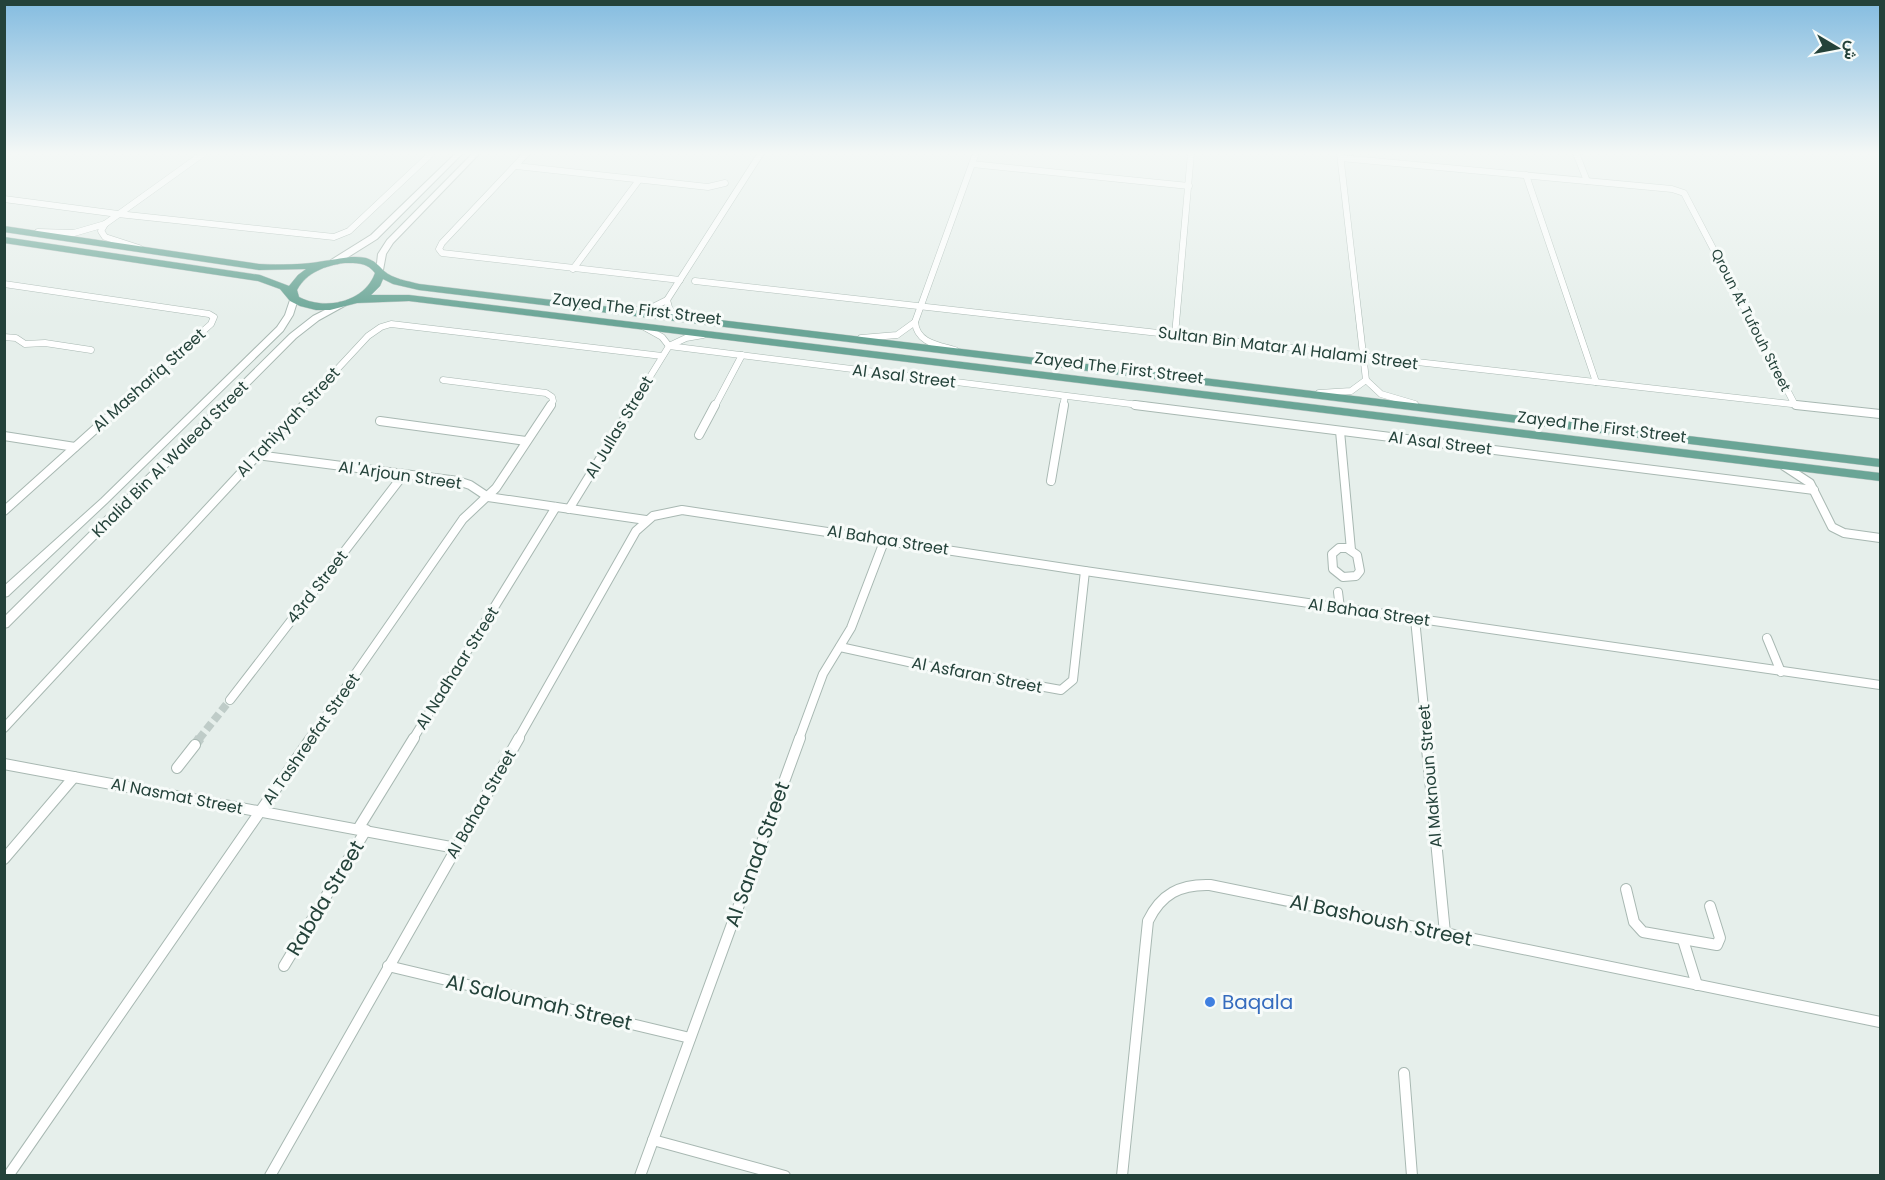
<svg xmlns="http://www.w3.org/2000/svg" width="1885" height="1180" font-family="Poppins,Vazirmatn,sans-serif">
<style>
.lines{fill:none;stroke-linecap:round;stroke-linejoin:round}
.minor-tunnel-far1{stroke:#bfccc8;stroke-width:8;stroke-dasharray:8 4;stroke-linecap:butt}
.minor-tunnel{stroke:#bfccc8;stroke-width:10;stroke-dasharray:10 5;stroke-linecap:butt}
.minor-far2-casing{stroke:#a8b8b2;stroke-width:7}
.minor-far1-casing{stroke:#a8b8b2;stroke-width:10}
.minor-casing{stroke:#a8b8b2;stroke-width:12}
.tertiary-casing{stroke:#a8b8b2;stroke-width:2}
.primary-casing{stroke:#c2cac8;stroke-width:1}
.minor-far2{stroke:#fff;stroke-width:6}
.minor-far1{stroke:#fff;stroke-width:8}
.minor{stroke:#fff;stroke-width:10}
.tertiary{fill:#fff;fill-rule:evenodd}
.primary{fill:#6aa596;fill-rule:evenodd}
.shop-dot{fill:#3f7fe0;stroke:#f7fbf9;stroke-width:2}
.labels{text-anchor:middle;dominant-baseline:central;stroke-width:6;stroke-linejoin:round;paint-order:stroke}
.far-street-label{font-size:14px;fill:#24423a;stroke:#f7fbf9}
.street-label{font-size:16px;fill:#24423a;stroke:#f7fbf9}
.near-street-label{font-size:20px;fill:#24423a;stroke:#f7fbf9}
.near-shop-label{font-size:20px;fill:#366cbe;stroke:#f7fbf9;text-anchor:start}
</style>
<rect width="100%" height="100%" fill="#e6efeb"/>
<g class="lines">
<!-- minor-tunnel-far1 -->
<path class="minor-tunnel-far1" d="M199 739 230 700"/>
<!-- minor-tunnel -->
<path class="minor-tunnel" d="M195 745 200 738"/>
<defs>
<g id="minor-far2">
<path d="M527 153 442 243 439 249 442 253 680 280"/>
<path d="M1576 153 1587 181"/>
<path d="M1340 154 1366 380 1381 394 1415 404"/>
<path d="M1341 158 1672 189 1684 193 1794 403"/>
<path d="M972 164 1189 186"/>
<path d="M516 166 708 187 725 183"/>
<path d="M1526 175 1596 382"/>
<path d="M4 199 118 214 334 237 349 231 432 153"/>
<path d="M105 224 101 231 105 237 139 248"/>
<path d="M38 232 74 233 105 224 204 153"/>
<path d="M573 269 639 180"/>
<path d="M695 281 1809 406"/>
<path d="M4 284 209 314 214 317 211 324 120 406"/>
<path d="M667 300 670 311 687 317"/>
<path d="M628 311 649 309 667 300 761 153"/>
<path d="M644 327 662 337 669 346"/>
<path d="M1175 335 1191 153"/>
<path d="M4 337 16 338 25 344 45 343 91 350"/>
<path d="M861 338 897 335 915 322"/>
<path d="M669 346 1147 406"/>
<path d="M955 350C938 345 917 343 915 322L976 153"/>
<path d="M443 380 546 393 552 397 553 401 550 406"/>
<path d="M1319 393 1351 391 1366 380"/>
<path d="M303 406 368 336 381 327 391 324 662 356"/>
<path d="M632 406 669 346 686 338 703 335"/>
<path d="M715 406 742 355"/>
<path d="M1063 406 1065 396"/>
</g>
<g id="minor-far1">
<path d="M1135 405 1814 490"/>
<path d="M1796 405 1880 414"/>
<path d="M380 421 526 441"/>
<path d="M1340 431 1351 550"/>
<path d="M699 435 715 405"/>
<path d="M4 436 75 447"/>
<path d="M257 455 458 481 470 485 488 497 646 520"/>
<path d="M1784 466 1810 483 1832 527 1844 533 1880 538"/>
<path d="M1051 481 1064 405"/>
<path d="M569 509 633 405"/>
<path d="M4 511 122 405"/>
<path d="M1339 548H1347L1357 555 1360 571 1356 576 1343 577 1333 569 1332 554Z"/>
<path d="M1338 592 1340 608"/>
<path d="M1415 619 1427 739"/>
<path d="M1767 638 1781 672"/>
<path d="M840 647 927 666 1061 690 1073 680 1085 571"/>
<path d="M230 700 404 474"/>
<path d="M4 728 304 405"/>
<path d="M310 739 463 519 496 488 551 405"/>
<path d="M413 739 556 507"/>
<path d="M518 739 636 531 653 516 682 510 1085 571 1880 685"/>
<path d="M799 739 823 674 851 628 885 539"/>
</g>
<g id="minor">
<path d="M1426 738 1445 933"/>
<path d="M4 764 456 848"/>
<path d="M177 768 195 745"/>
<path d="M358 829 414 738"/>
<path d="M4 859 74 777"/>
<path d="M1626 889 1634 922 1643 932 1717 945 1720 938 1710 906"/>
<path d="M1683 940 1697 985"/>
<path d="M284 966 366 830"/>
<path d="M388 966 690 1038"/>
<path d="M1404 1073 1412 1176"/>
<path d="M653 1140 785 1176"/>
<path d="M8 1176 311 738"/>
<path d="M270 1176 519 738"/>
<path d="M640 1176 800 738"/>
<path d="M1122 1176 1148 921C1161 894 1180 884 1210 885L1880 1022"/>
</g>
<g id="tertiary">
<path d="M456 153H463L377 239 337 264H331V260L371 235Z"/>
<path d="M473 153H480L393 243 386 254 383 270 382 272H376L378 254 387 240Z"/>
<path d="M291 297H294L298 299 293 315 283 331 107 503 8 596 4 597V586L101 499 277 327 285 315Z"/>
<path d="M341 302H347L348 304 319 320 296 338 8 627 4 628V617L290 334 313 316Z"/>
</g>
<path id="primary" d="M4 226 259 264C281 265 303 265 324 261 339 259 351 255 366 258 375 261 378 265 384 271 393 279 408 281 419 284L1880 459V467L419 290 393 284 383 279 380 286 371 295H409L1880 473V481L409 301 357 303 330 310H316L300 306 290 301 280 289 258 281 4 243V237L260 275 289 286 298 275 306 269 259 270 4 232ZM344 263C356 263 367 262 375 273 365 302 325 311 299 297L297 290C307 272 325 266 344 263Z"/>
</defs>
<!-- minor-far2 casing -->
<use href="#minor-far2" class="minor-far2-casing"/>
<!-- minor-far1 casing -->
<use href="#minor-far1" class="minor-far1-casing"/>
<!-- minor casing -->
<use href="#minor" class="minor-casing"/>
<!-- tertiary casing -->
<use href="#tertiary" class="tertiary-casing"/>
<!-- primary casing -->
<use href="#primary" class="primary-casing"/>
<!-- minor-far2 -->
<use href="#minor-far2" class="minor-far2"/>
<!-- minor-far1 -->
<use href="#minor-far1" class="minor-far1"/>
<!-- minor -->
<use href="#minor" class="minor"/>
<!-- tertiary -->
<use href="#tertiary" class="tertiary"/>
<!-- primary -->
<use href="#primary" class="primary"/>
</g>
<!-- sky -->
<linearGradient id="sky" x2="0" y2="1"><stop stop-color="#84bce0"/><stop offset="0.48" stop-color="#f4f8f6"/><stop offset="1" stop-color="#f4f8f6" stop-opacity="0"/></linearGradient>
<rect width="1885" height="319" fill="url(#sky)"/>
<!-- markers -->
<circle class="shop-dot" cx="1210" cy="1002" r="6"/>
<g class="labels">
<!-- far-street labels -->
<g class="far-street-label">
<text transform="translate(1751 320) rotate(63)">Qroun At Tufouh Street</text>
</g>
<!-- street labels -->
<g class="street-label">
<text transform="translate(637 309) rotate(7)">Zayed The First Street</text>
<text transform="translate(1288 348) rotate(7)">Sultan Bin Matar Al Halami Street</text>
<text transform="translate(1119 368) rotate(7)">Zayed The First Street</text>
<text transform="translate(904 376) rotate(7)">Al Asal Street</text>
<text transform="translate(149 380) rotate(-42)">Al Mashariq Street</text>
<text transform="translate(288 422) rotate(-47)">Al Tahiyyah Street</text>
<text transform="translate(619 427) rotate(-59)">Al Jullas Street</text>
<text transform="translate(1602 427) rotate(7)">Zayed The First Street</text>
<text transform="translate(1440 443) rotate(7)">Al Asal Street</text>
<text transform="translate(170 459) rotate(-45)">Khalid Bin Al Waleed Street</text>
<text transform="translate(400 475) rotate(8)">Al 'Arjoun Street</text>
<text transform="translate(888 540) rotate(9)">Al Bahaa Street</text>
<text transform="translate(317 587) rotate(-52)">43rd Street</text>
<text transform="translate(1369 612) rotate(8)">Al Bahaa Street</text>
<text transform="translate(457 668) rotate(-58)">Al Nadhaar Street</text>
<text transform="translate(977 675) rotate(11)">Al Asfaran Street</text>
<text transform="translate(311 739) rotate(-55)">Al Tashreefat Street</text>
<text transform="translate(1430 776) rotate(-95)">Al Maknoun Street</text>
<text transform="translate(177 796) rotate(11)">Al Nasmat Street</text>
<text transform="translate(481 804) rotate(-60)">Al Bahaa Street</text>
</g>
<!-- near-street labels -->
<g class="near-street-label">
<text transform="translate(757 854) rotate(-70)">Al Sanad Street</text>
<text transform="translate(325 898) rotate(-59)">Rabda Street</text>
<text transform="translate(1381 920) rotate(12)">Al Bashoush Street</text>
<text transform="translate(539 1002) rotate(13)">Al Saloumah Street</text>
</g>
<!-- near-shop labels -->
<g class="near-shop-label">
<text x="1222" y="1002">Baqala</text>
</g>
</g>
<!-- border -->
<rect width="1885" height="1180" fill="none" stroke="#24423a" stroke-width="12"/>
<!-- north arrow -->
<g transform="translate(1837 48) rotate(100)" stroke="#f7fbf9" stroke-width="4.5" paint-order="stroke">
<path d="M0-4.5L10 22L0 15L-10 22Z" fill="#24423a"/>
<text y="-9" font-size="16" font-weight="bold" text-anchor="middle" fill="#24423a">ش</text>
</g>
</svg>
